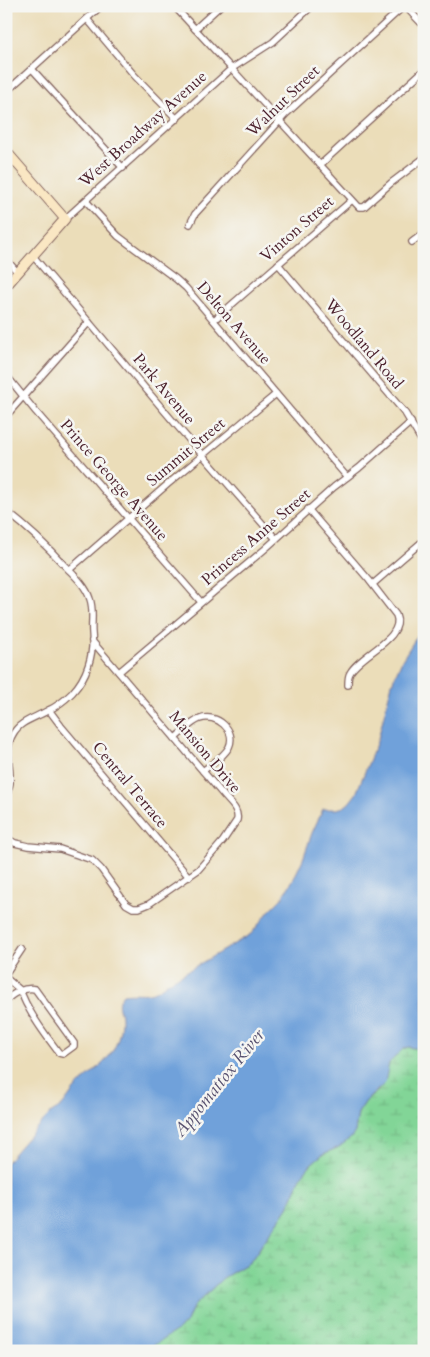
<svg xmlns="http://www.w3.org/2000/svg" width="430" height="1357" font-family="Cardo,serif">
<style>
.wetland{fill:url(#wetland-marsh);stroke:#667a61}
.water{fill:#70a1da;stroke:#5d6082}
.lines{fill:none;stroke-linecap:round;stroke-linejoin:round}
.minor-casing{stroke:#82625d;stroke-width:8}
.secondary-casing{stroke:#82625d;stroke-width:11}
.minor{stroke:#fff;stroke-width:5.5}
.secondary{stroke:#fae7c3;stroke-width:9}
.labels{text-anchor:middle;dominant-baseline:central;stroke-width:5;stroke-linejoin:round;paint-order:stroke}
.street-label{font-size:16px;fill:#4a1f2b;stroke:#f6f6f2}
.water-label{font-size:18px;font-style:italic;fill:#595371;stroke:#f6f6f2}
</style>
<defs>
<pattern id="wetland-marsh" width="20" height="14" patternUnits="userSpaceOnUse" patternTransform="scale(1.25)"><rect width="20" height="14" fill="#82d597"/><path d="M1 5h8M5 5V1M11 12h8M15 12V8" fill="none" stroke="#72b682"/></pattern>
</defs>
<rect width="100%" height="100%" fill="#f6f6f2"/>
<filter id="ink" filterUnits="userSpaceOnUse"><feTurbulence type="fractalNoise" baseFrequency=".02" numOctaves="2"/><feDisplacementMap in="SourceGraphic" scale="10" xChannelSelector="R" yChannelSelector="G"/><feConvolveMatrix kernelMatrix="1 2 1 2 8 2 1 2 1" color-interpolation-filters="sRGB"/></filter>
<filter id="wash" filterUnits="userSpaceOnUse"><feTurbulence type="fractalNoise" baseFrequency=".0096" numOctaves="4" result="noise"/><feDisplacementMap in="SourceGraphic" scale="20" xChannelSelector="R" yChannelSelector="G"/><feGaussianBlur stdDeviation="1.12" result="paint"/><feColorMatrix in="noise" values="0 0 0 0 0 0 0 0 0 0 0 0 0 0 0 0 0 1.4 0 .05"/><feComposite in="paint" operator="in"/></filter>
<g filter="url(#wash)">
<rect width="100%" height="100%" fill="#ebddb9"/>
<!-- wetland -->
<path class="wetland" d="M424 1045V1351H145L187 1322 193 1307 223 1278 250 1262 288 1207 302 1175 312 1163 323 1154 339 1147 355 1132 358 1113 366 1101 378 1091 389 1063 403 1049 408 1047 420 1049Z"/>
<!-- water -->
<path class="water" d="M424 625V1045L420 1049 408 1047 403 1049 389 1063 385 1083 366 1101 358 1113 355 1132 351 1138 339 1147 323 1154 312 1163 302 1175 288 1207 250 1262 223 1278 193 1307 187 1322 176 1331 145 1351H6V1163C20 1146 35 1129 50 1114 54 1111 59 1109 63 1105 67 1100 70 1095 74 1090 86 1077 102 1067 112 1052 118 1043 121 1029 121 1019 121 1008 114 1005 123 994 144 991 148 999 167 983L251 934 270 910 281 899 293 880 303 859 312 833 323 809H337L344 807 349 803 356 794 378 739 392 683 402 660Z"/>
</g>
<g filter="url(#ink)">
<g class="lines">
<defs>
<g id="minor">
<path d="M174 6 359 207H364L391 183 424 158"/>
<path d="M405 6 424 26"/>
<path d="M87 19 134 75 177 119"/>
<path d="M195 29 220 6"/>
<path d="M32 69 123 168"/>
<path d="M6 92 101 6"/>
<path d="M320 165 424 70"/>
<path d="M86 201 118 236 176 279 186 288 347 477"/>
<path d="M65 219 231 69 273 42 312 6"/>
<path d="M190 224 195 214 286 114 404 6"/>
<path d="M412 242 424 233"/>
<path d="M33 256 178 427 276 539"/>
<path d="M6 259 18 273"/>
<path d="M278 264 405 413 424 445"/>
<path d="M214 320 352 200"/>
<path d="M6 375 36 412 201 602"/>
<path d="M6 416 89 322"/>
<path d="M308 509 369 580 396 615C406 638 360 654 350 673 348 676 348 681 348 685"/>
<path d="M6 511C28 528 47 546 65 566 75 576 86 586 90 599 94 610 91 622 92 633 94 655 87 677 72 693 65 700 56 707 47 711 35 718 20 721 13 734 4 748 11 767 10 783 9 788 7 793 6 798"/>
<path d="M69 570 168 484 276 394"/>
<path d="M373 584 424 540"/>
<path d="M119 672 265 549 334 487 359 468 411 422"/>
<path d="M49 710 61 726 189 877"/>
<path d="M175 738C183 732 191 722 200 719 216 713 237 730 229 747 224 757 211 764 203 771"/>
<path d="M6 838 15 843 28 846 60 849 92 860 101 869 126 904 133 908H139L149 904 198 870 223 841 237 820C239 810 231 804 225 797L92 641"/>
<path d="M6 973 22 949"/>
<path d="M6 978 19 989C23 995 24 1001 28 1007 36 1023 48 1038 59 1053L63 1054 74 1046V1043L35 989C24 987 14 993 6 1000"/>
</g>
<path id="secondary" d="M6 151 65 219 6 286"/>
</defs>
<!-- minor casing -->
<use href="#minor" class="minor-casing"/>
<!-- secondary casing -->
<use href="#secondary" class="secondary-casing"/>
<!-- minor -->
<use href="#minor" class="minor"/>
<!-- secondary -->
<use href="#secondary" class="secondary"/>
</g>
</g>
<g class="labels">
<!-- street labels -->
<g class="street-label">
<text transform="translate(283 101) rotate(-44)">Walnut Street</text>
<text transform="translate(143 129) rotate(-42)">West Broadway Avenue</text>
<text transform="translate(297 229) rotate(-41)">Vinton Street</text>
<text transform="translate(234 323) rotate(49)">Delton Avenue</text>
<text transform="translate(364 344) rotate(50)">Woodland Road</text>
<text transform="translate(164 389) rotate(50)">Park Avenue</text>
<text transform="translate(186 452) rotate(-40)">Summit Street</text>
<text transform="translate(114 480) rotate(49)">Prince George Avenue</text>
<text transform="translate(256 537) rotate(-41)">Princess Anne Street</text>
<text transform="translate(205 752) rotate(50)">Mansion Drive</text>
<text transform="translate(130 785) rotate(50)">Central Terrace</text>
</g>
<!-- water labels -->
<g class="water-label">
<text transform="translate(219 1083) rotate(-51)">Appomattox River</text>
</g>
</g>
<!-- margin -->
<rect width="430" height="1357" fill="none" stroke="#f6f6f2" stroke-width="25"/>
</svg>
